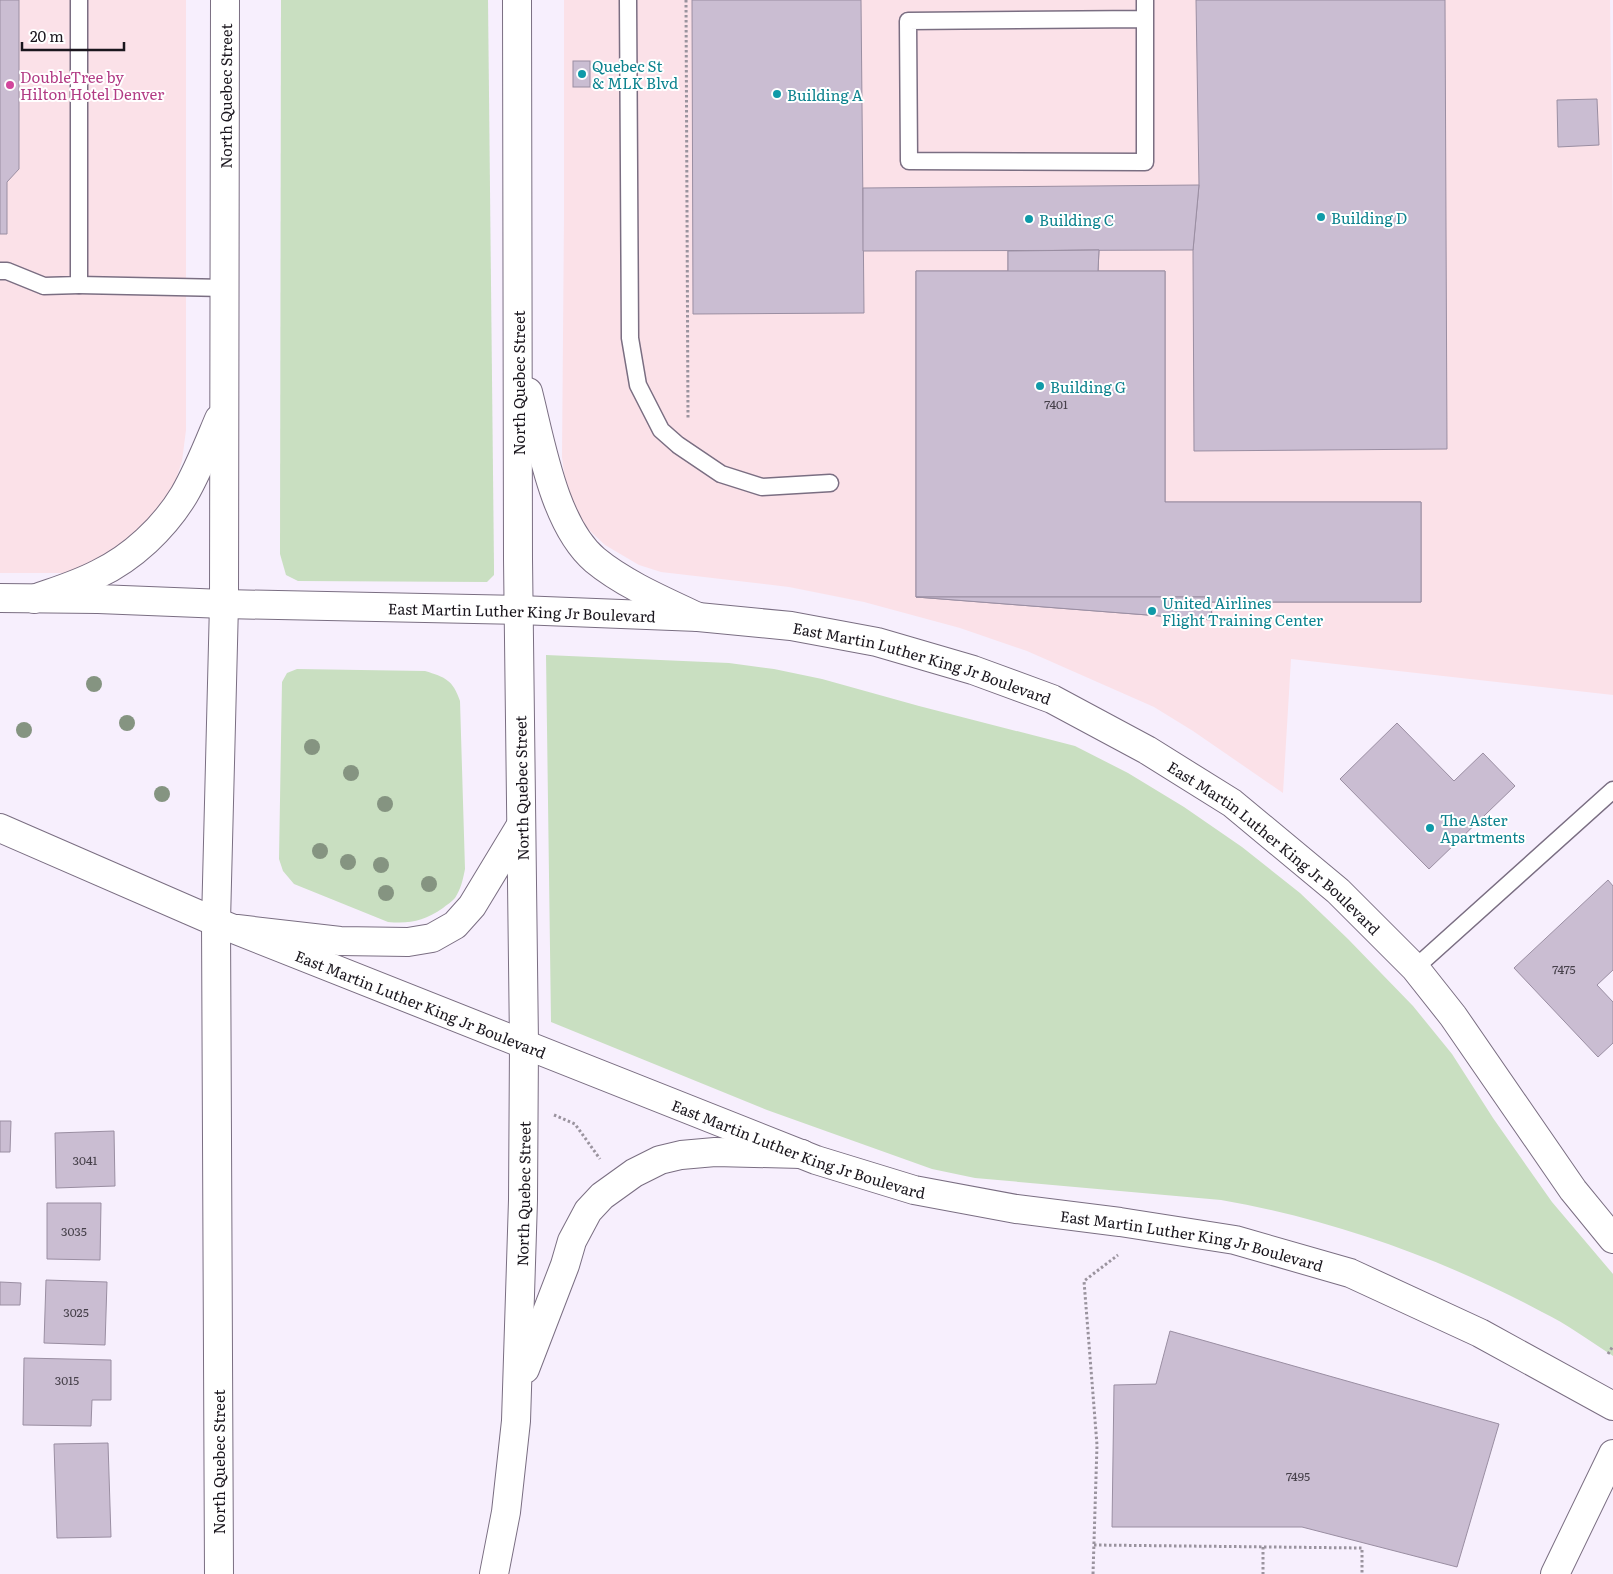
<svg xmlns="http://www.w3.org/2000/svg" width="1613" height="1574" font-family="Literata,serif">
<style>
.commercial{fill:#fbe1e8}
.green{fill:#c9dfc1}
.building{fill:#cabdd2;stroke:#9a8ea2}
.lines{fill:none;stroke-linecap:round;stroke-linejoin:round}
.service-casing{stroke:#7a6e82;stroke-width:19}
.tertiary-casing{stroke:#7a6e82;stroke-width:30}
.secondary-casing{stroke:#7a6e82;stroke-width:30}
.primary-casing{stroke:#7a6e82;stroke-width:30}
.path{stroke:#9a939e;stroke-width:3;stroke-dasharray:2.5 2.5;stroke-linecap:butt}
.service{stroke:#fff;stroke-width:16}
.tertiary{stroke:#fff;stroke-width:28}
.secondary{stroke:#fff;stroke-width:28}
.primary{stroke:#fff;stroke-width:28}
.tree{fill:#859481}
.culture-dot{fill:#0f9aa8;stroke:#fff;stroke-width:2}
.hotel-dot{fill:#d1479c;stroke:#fff;stroke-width:2}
.labels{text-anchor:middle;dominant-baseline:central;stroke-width:4;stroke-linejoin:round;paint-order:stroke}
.number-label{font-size:12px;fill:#46404a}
.culture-label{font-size:15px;fill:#0d838f;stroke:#fff;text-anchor:start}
.hotel-label{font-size:15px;fill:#b23c85;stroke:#fff;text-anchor:start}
.street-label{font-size:15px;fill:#1a161d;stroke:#fff}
</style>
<rect width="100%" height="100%" fill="#f7effd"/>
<!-- commercial -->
<g class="commercial">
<path d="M0 0H186V430L182 461 174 486 160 507 127 544 72 573H0Z"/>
<path d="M564 0H1610L1613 237V695L1291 659 1283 793 1193 731 1154 707 1027 651 960 628 864 602 789 587 661 572 639 565 605 545 589 530 580 518 572 501 565 480 562 457 564 216Z"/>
</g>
<!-- green -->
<g class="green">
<path d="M281 0H488L494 567V575L487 582 298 581 286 575 280 554Z"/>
<path d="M546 655 729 663 774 669 822 679 919 706 1075 746 1128 773 1184 807 1242 847 1300 893 1348 939 1413 1006 1452 1054 1493 1118 1552 1202 1613 1274V1356C1590 1341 1567 1324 1542 1312 1443 1259 1332 1219 1221 1200L975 1178 932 1169 767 1110 551 1022Z"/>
<path d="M297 669 425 671C445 677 453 680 460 701L465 869C463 879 461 889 455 898 452 902 446 905 443 908 424 921 410 924 388 922L294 884 283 871 279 859 282 682 287 673Z"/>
</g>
<!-- building -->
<g class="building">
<path d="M0 0H19V169L7 182V234H0Z"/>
<path d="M692 0H861L864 313 693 314Z"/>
<path d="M1196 0H1445L1447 449 1194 451 1193 250 1199 185Z"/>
<rect x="573" y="61" width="17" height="26"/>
<path d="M1597 99 1599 145 1558 147 1557 100Z"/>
<path d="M1199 185 1193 250 863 251V188Z"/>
<path d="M1099 250 1098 271H1008V251Z"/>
<path d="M1099 250 1098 271H1165V502H1421V602H1211L1212 620 916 597V271H1008V251Z"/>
<path d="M916 271H1165V502H1421V602H1211V597H916Z"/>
<path d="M916 597H1211L1212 620Z"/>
<path d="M1397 723 1454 781 1483 753 1515 786 1429 869 1340 779Z"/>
<path d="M1608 880 1613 886V970L1597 985 1613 1002V1043L1598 1057 1514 968Z"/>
<path d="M0 1121H11L10 1152H0Z"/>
<path d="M114 1131 115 1186 56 1188 55 1133Z"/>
<path d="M47 1203H101L100 1260 47 1259Z"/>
<path d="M46 1280 107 1282 105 1345 44 1343Z"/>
<path d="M0 1282 21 1283 20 1305H0Z"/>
<path d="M1170 1331 1499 1424 1457 1567 1302 1527H1112L1114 1385 1156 1384Z"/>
<path d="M24 1358 111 1360V1400H92L91 1426 23 1425Z"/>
<path d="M108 1443 111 1537 57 1538 54 1444Z"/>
</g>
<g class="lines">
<defs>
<g id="service">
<path d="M628 0 630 338 638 385 661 430 678 445 721 474 762 487 830 483"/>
<path d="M1145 0V162L909 161 908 21 1145 19"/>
<path d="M0 271H7L44 286 79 285V0"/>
<path d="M79 285 225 288"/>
<path d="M1415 968 1613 790"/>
</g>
<path id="tertiary" d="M1555 1574 1613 1454"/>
<g id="secondary">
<path id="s1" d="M0 598 98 599 224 604 519 610 698 617 791 626 877 642 973 670 1052 699 1147 750 1232 803 1338 891 1415 968 1453 1016 1573 1190 1613 1239"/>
<path id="s2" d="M0 828 216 922 816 1160 914 1190 1016 1209 1120 1222 1235 1240 1350 1273 1480 1333 1613 1406"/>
</g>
<g id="primary">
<path d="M528 392C541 443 554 525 595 560 624 584 664 601 698 617"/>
<path d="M34 599C56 591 77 585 98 574 132 558 164 528 184 495 198 471 208 445 219 419"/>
<path d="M237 929 340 941 408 942 432 938 455 925 472 906 521 825"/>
<path d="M525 1369 565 1265 572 1241 588 1211 602 1196 634 1173 660 1160 681 1155 715 1152 802 1154"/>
<path id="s3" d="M219 1574 216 922 224 604 225 0"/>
<path id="s4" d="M494 1574 506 1512 516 1421 523 1200 524 1044 518 559 517 0"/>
</g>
</defs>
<!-- service casing -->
<use href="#service" class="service-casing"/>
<!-- tertiary casing -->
<use href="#tertiary" class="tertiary-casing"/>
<!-- secondary casing -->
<use href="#secondary" class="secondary-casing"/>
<!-- primary casing -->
<use href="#primary" class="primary-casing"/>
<!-- path -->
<g class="path">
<path d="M686 0 688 418"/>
<path d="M554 1115 575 1124 600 1159"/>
<path d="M1608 1354 1613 1346"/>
<path d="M1094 1545 1362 1548V1574"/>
<path d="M1263 1547V1574"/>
<path d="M1093 1574 1097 1445 1084 1281 1118 1255"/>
</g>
<!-- service -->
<use href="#service" class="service"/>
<!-- tertiary -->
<use href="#tertiary" class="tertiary"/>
<!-- secondary -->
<use href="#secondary" class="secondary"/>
<!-- primary -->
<use href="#primary" class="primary"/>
</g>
<!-- trees -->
<g class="tree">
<circle cx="94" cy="684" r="8"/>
<circle cx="127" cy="723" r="8"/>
<circle cx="24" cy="730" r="8"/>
<circle cx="312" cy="747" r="8"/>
<circle cx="351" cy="773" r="8"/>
<circle cx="162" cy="794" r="8"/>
<circle cx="385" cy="804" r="8"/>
<circle cx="320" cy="851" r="8"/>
<circle cx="348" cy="862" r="8"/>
<circle cx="381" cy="865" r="8"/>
<circle cx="429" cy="884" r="8"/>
<circle cx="386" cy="893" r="8"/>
</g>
<!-- markers -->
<g class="culture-dot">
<circle cx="582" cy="74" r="5"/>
<circle cx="777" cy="94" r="5"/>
<circle cx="1321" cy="217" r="5"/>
<circle cx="1029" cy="219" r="5"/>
<circle cx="1040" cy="386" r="5"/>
<circle cx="1152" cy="611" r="5"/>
<circle cx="1430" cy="828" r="5"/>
</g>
<circle class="hotel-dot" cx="10" cy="85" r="5"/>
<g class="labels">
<!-- number labels -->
<g class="number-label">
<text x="1056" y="404">7401</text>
<text x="1564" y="969">7475</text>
<text x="85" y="1160">3041</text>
<text x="74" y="1231">3035</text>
<text x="76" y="1312">3025</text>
<text x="67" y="1380">3015</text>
<text x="1298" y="1476">7495</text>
</g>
<!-- culture labels -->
<g class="culture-label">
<text x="592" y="65">Quebec St<tspan x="592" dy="17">&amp; MLK Blvd</tspan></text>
<text x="787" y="94">Building A</text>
<text x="1331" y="217">Building D</text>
<text x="1039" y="219">Building C</text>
<text x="1050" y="386">Building G</text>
<text x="1162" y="602">United Airlines<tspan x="1162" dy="17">Flight Training Center</tspan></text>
<text x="1440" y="819">The Aster<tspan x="1440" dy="17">Apartments</tspan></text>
</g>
<!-- hotel labels -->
<g class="hotel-label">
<text x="20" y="76">DoubleTree by<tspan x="20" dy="17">Hilton Hotel Denver</tspan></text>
</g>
<!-- street labels -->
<g class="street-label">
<text stroke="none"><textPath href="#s3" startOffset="1478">North Quebec Street</textPath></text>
<text transform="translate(518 383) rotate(-90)">North Quebec Street</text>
<text stroke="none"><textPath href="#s1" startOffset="522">East Martin Luther King Jr Boulevard</textPath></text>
<text stroke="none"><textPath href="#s1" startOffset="928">East Martin Luther King Jr Boulevard</textPath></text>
<text transform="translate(521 788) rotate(-91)">North Quebec Street</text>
<text stroke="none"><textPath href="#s1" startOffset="1332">East Martin Luther King Jr Boulevard</textPath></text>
<text stroke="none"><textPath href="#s2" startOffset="456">East Martin Luther King Jr Boulevard</textPath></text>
<text stroke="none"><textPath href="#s2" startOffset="861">East Martin Luther King Jr Boulevard</textPath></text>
<text stroke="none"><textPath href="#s4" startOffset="382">North Quebec Street</textPath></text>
<text stroke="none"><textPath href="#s2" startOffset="1266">East Martin Luther King Jr Boulevard</textPath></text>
<text transform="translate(218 1462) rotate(-90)">North Quebec Street</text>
</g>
</g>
<!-- scale -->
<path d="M22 42v8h102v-8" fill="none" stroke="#1a161d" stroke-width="2.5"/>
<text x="30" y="42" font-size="15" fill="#1a161d" stroke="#ffffff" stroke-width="4" paint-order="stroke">20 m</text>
</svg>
